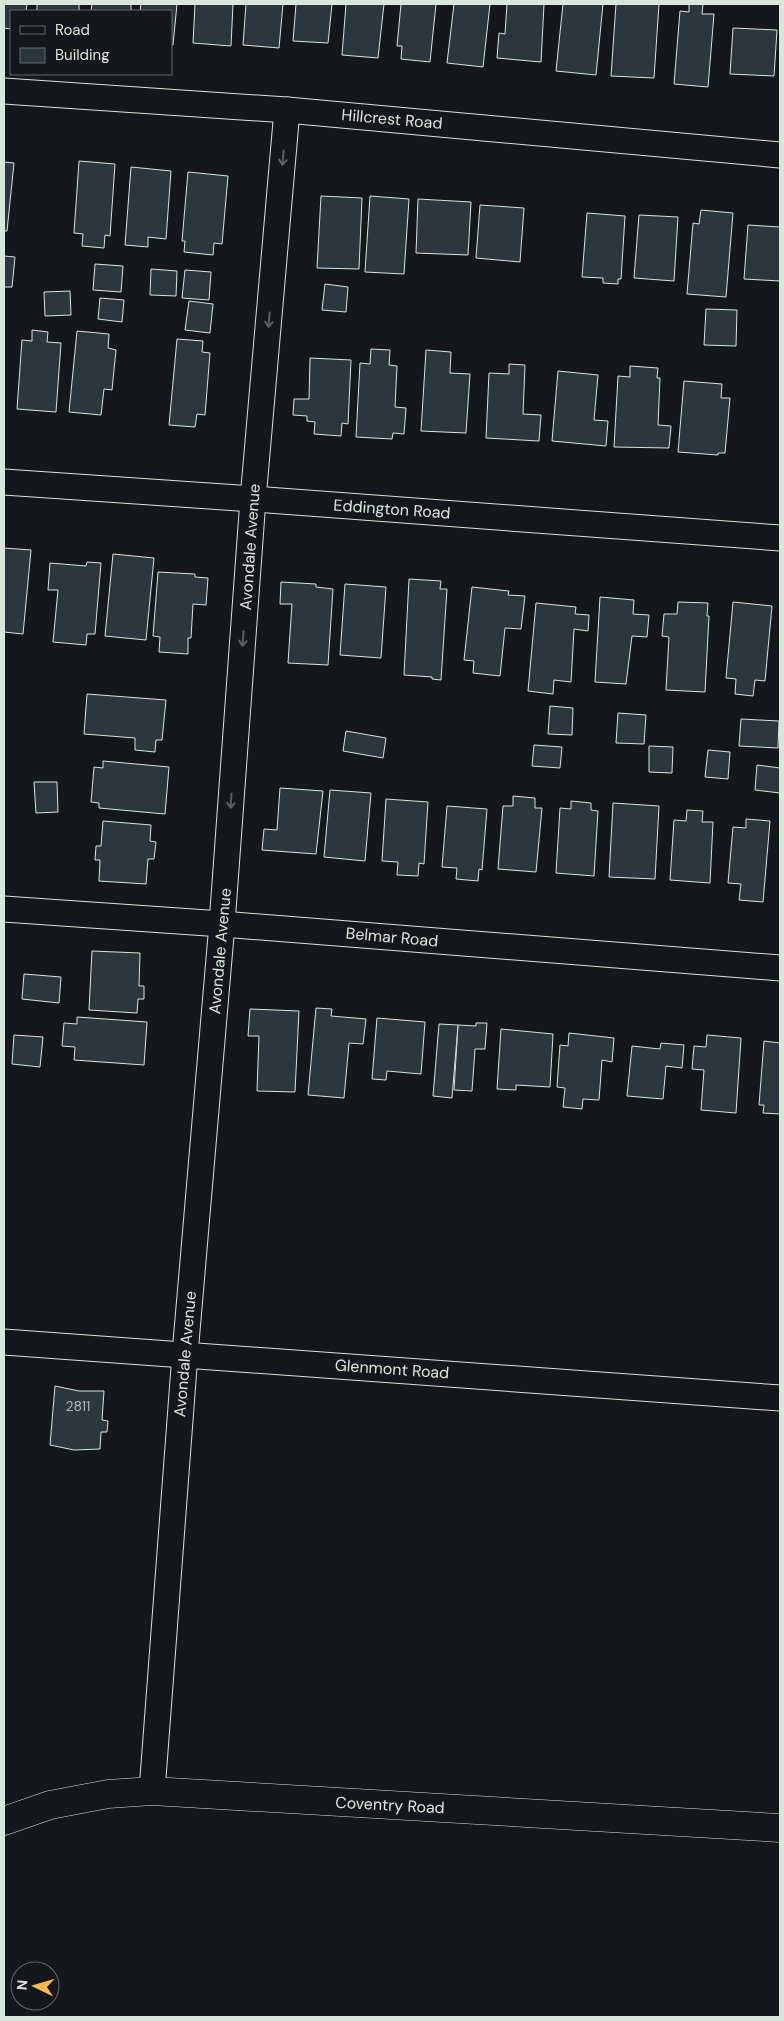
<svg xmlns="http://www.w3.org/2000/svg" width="784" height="2021" font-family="'DM Sans',sans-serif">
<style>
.building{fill:#2c363c;stroke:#d8e6dc}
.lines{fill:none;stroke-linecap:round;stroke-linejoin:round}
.minor-casing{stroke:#d8e6dc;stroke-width:27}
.tertiary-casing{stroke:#d8e6dc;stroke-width:29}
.minor{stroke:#14181c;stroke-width:25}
.tertiary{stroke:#14181c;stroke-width:28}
.oneway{stroke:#59605f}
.labels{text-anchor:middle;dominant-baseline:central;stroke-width:4;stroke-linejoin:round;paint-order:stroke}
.number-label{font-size:14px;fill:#adbab4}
.street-label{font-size:16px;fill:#d8e6dc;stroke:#14181c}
</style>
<rect width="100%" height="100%" fill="#14181c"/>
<!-- building -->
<g class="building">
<path d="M4 4H27L26 11H11V29L4 28Z"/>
<rect x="37" y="4" width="42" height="7"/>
<path d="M92 4H131V11H91Z"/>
<path d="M141 4H177L173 45H171V11H140Z"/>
<path d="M195 4H233L231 46 193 43Z"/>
<path d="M246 4H283L279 48 243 45Z"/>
<path d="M296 4H332L328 43 293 41Z"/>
<path d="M346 4H384L378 58 342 55Z"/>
<path d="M401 4H436L430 62 401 59 402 46H397Z"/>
<path d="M454 4H490L483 67 447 63Z"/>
<path d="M507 4H544L541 62 497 58 499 33 505 34Z"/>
<path d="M563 4H603L596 75 556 71Z"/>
<path d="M616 4H659L654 78 611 76Z"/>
<path d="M689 4H703L702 14H714L708 87 674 84 680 11 689 12Z"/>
<path d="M733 28 777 30 774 76 730 74Z"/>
<path d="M79 161 115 164 110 236 105 235 104 248 82 246 83 234 74 233Z"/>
<path d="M4 162 14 163 7 231H4Z"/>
<path d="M131 167 171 171 166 239 148 237V247L125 245Z"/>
<path d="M188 172 228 176 222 244 214 243 213 255 184 252 185 241H182Z"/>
<path d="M321 196 362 198 359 269 317 268Z"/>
<path d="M370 196 409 199 404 274 365 272Z"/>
<path d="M418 199 471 202 468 255 416 253Z"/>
<path d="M480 205 524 208 520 262 476 258Z"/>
<path d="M701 210 733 213 726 297 687 294 693 223 699 224Z"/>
<path d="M587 213 625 216 621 279H618V284L603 283V278L582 277Z"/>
<path d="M639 215 678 217 674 281 634 278Z"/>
<path d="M748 225 780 227V281L744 279Z"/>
<path d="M4 256 15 257 12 287H4Z"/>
<path d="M95 264 123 266 121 292 93 290Z"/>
<path d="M151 269 177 271 176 296 150 295Z"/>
<path d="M185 270 211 272 209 300 182 298Z"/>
<path d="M325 284 348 287 346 312 322 310Z"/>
<path d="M70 291 71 315 45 316 44 292Z"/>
<path d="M100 298 124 300 122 322 98 319Z"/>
<path d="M189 301 213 304 210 333 185 330Z"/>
<path d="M706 309 737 310 736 346 704 345Z"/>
<path d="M32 330 48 332 47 342 61 343 56 412 17 409 22 340 32 341Z"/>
<path d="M77 331 109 334 108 348 116 350 112 390 104 389 101 415 69 412Z"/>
<path d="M177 339 203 341 202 352 210 353 205 415 197 414 195 427 169 425Z"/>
<path d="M371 349 390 350 389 365 397 366 395 407 406 408 404 434 393 433 392 439 356 437 360 363 370 364Z"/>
<path d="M426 350 451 352 450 373 470 374 466 433 421 431Z"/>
<path d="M310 358 351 360 348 424 342 423 341 436 314 434 315 422 307 421V416L293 415 294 399H309Z"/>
<path d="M509 364 525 365 523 414 541 415 539 441 486 438 489 373 509 374Z"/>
<path d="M630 366 658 368 657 378H660L658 425 671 426 669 448 614 447 618 376 630 377Z"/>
<path d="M558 371 598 375 594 420 608 421 606 446 552 441Z"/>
<path d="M684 381 722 384 721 398H730L725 453H718V455L678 452Z"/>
<path d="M4 548 31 550 23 634 4 632Z"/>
<path d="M113 554 154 558 146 640 105 636Z"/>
<path d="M87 562 101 563 95 634H87L86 645 53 642 58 590H48L50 563 86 566Z"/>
<path d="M158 572 195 574V577L208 578 206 605 193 604 191 638H188V654L159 652 160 637 153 636Z"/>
<path d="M409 579 441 581 440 589H447L441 680 432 679V677L404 675Z"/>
<path d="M281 582 316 584V587L333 589 328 665 288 663 292 604H280Z"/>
<path d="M345 584 386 587 381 658 340 655Z"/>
<path d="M472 587 509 591 508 595 525 596 521 629 505 628 500 676 473 673 474 661 464 660Z"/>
<path d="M600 597 634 600 633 614 649 615 647 637 632 636 626 684 595 682Z"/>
<path d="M678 602 708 603 707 616H709L705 692 666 690 669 637 662 636 664 614H677Z"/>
<path d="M733 602 772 606 765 681 755 680 753 696 735 694 736 679 726 678Z"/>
<path d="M536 603 576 607 575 614 589 615 588 631 574 629 571 682 554 680 553 694 528 691Z"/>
<path d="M87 694 166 700 162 740H156L155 752 135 750V738L84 734Z"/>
<path d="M550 706 573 708 572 735 548 734Z"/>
<path d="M618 713 646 715 644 744 616 743Z"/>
<path d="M741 719 779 721 778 748 739 746Z"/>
<path d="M346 731 386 738 383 758 343 751Z"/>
<path d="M534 745 562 747 560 768 532 766Z"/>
<path d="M649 746 673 747 672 773 649 772Z"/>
<path d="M708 750 730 752 728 779 705 777Z"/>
<path d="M103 761 169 767 165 814 99 808V803L91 802 94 767 103 768Z"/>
<path d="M757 765 780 768V793L755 790Z"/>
<path d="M34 782H57L58 812 36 813Z"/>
<path d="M280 788 323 791 316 854 262 850 264 829 277 830Z"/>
<path d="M330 790 371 793 365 861 324 857Z"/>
<path d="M513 796 535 798V808H542L536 872 498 869 503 806H513Z"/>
<path d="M386 799 428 802 424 864 419 863 418 876 397 875 398 862 382 861Z"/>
<path d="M571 801 591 803V810L598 811 594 876 556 873 560 808 571 809Z"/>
<path d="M613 803 659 806 655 879 609 877Z"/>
<path d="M447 806 487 809 482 870 479 869 478 881 456 879 457 868 442 867Z"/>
<path d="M687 810 703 811 702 822H713L710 883 670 880 674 820 686 821Z"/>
<path d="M746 819 770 821 763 902 739 900 741 884 728 883 733 827 746 828Z"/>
<path d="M103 821 151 825 150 841 156 842 154 859H148L146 884 99 881 100 860H95L96 846H101Z"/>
<path d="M92 951 140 953 139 986H144V999H138L137 1013 89 1010Z"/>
<path d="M24 974 61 977 59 1003 22 999Z"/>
<path d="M316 1008 332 1009 331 1016 366 1019 363 1044 349 1043 344 1098 308 1095Z"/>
<path d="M250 1009 299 1011 295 1092 257 1091 259 1036H248Z"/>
<path d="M77 1017 147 1022 144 1065 74 1060 75 1047 62 1046 64 1023 77 1024Z"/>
<path d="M377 1018 425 1022 421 1074 387 1071 386 1080 372 1079Z"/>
<path d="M476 1023H487L485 1049H475L472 1091 454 1090 458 1025 476 1026Z"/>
<path d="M439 1024 458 1025 452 1098 433 1096Z"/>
<path d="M501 1029 553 1034 550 1087 516 1085V1090L497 1089Z"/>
<path d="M569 1033 614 1038 612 1062 602 1060 599 1100 583 1099 582 1109 563 1107 565 1088 557 1087 560 1045 568 1046Z"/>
<path d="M14 1035 43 1037 40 1067 12 1064Z"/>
<path d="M707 1035 741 1038 736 1113 701 1110 704 1070 692 1069 694 1046 706 1047Z"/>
<path d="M764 1041 780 1043V1114L763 1113 764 1105H759Z"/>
<path d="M661 1043 684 1045 682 1068 666 1066 663 1099 627 1096 632 1046 660 1049Z"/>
<path d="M55 1386 79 1391H104L102 1420 108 1421 107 1432H101L100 1449 74 1450 50 1445Z"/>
</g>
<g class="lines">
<defs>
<g id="minor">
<path d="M4 91 287 110 780 155"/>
<path d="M4 482 253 499 780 538"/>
<path d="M4 909 222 924 780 968"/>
<path d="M4 1342 780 1398"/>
<path d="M152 1791 185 1354 222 924 253 499 287 110"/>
</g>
<path id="tertiary" d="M4 1821 50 1805 108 1794 152 1791 780 1828"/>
</defs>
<!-- minor casing -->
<use href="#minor" class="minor-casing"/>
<!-- tertiary casing -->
<use href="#tertiary" class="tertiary-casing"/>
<!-- minor -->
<use href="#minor" class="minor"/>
<!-- tertiary -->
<use href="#tertiary" class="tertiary"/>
</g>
<!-- one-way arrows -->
<defs><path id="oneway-shaft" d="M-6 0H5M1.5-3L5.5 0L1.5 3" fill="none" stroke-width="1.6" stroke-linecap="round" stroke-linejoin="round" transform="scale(1.25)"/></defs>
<g class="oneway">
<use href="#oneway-shaft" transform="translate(283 158) rotate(95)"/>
<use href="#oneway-shaft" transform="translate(269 320) rotate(95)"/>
<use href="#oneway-shaft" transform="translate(243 639) rotate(94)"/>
<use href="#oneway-shaft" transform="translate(231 801) rotate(94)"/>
</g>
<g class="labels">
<!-- number labels -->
<g class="number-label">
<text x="78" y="1406">2811</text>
</g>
<!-- street labels -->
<g class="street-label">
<text transform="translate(392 119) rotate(5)">Hillcrest Road</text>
<text transform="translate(392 509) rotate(4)">Eddington Road</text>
<text transform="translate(250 547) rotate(-86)">Avondale Avenue</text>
<text transform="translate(392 937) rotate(5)">Belmar Road</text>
<text transform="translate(220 951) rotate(-85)">Avondale Avenue</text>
<text transform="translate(185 1354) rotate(-85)">Avondale Avenue</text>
<text transform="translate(392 1369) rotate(4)">Glenmont Road</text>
<text transform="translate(390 1805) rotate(3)">Coventry Road</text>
</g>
</g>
<!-- border -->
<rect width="784" height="2021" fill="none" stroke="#d8e6dc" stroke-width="10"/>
<!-- legend -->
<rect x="10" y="10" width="162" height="65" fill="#14181c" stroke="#626a69"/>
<rect x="20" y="26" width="25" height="8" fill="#14181c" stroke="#626a69"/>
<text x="55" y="35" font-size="15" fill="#d8e6dc">Road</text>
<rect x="20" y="48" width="25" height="15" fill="#2c363c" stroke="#626a69"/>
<text x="55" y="60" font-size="15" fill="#d8e6dc">Building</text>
<!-- north arrow -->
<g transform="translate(35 1986) rotate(275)"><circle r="24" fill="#14181c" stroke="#626a69"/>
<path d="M0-4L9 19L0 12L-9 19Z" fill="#ffb74d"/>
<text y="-8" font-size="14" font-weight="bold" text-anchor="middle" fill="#d8e6dc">N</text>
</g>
</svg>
